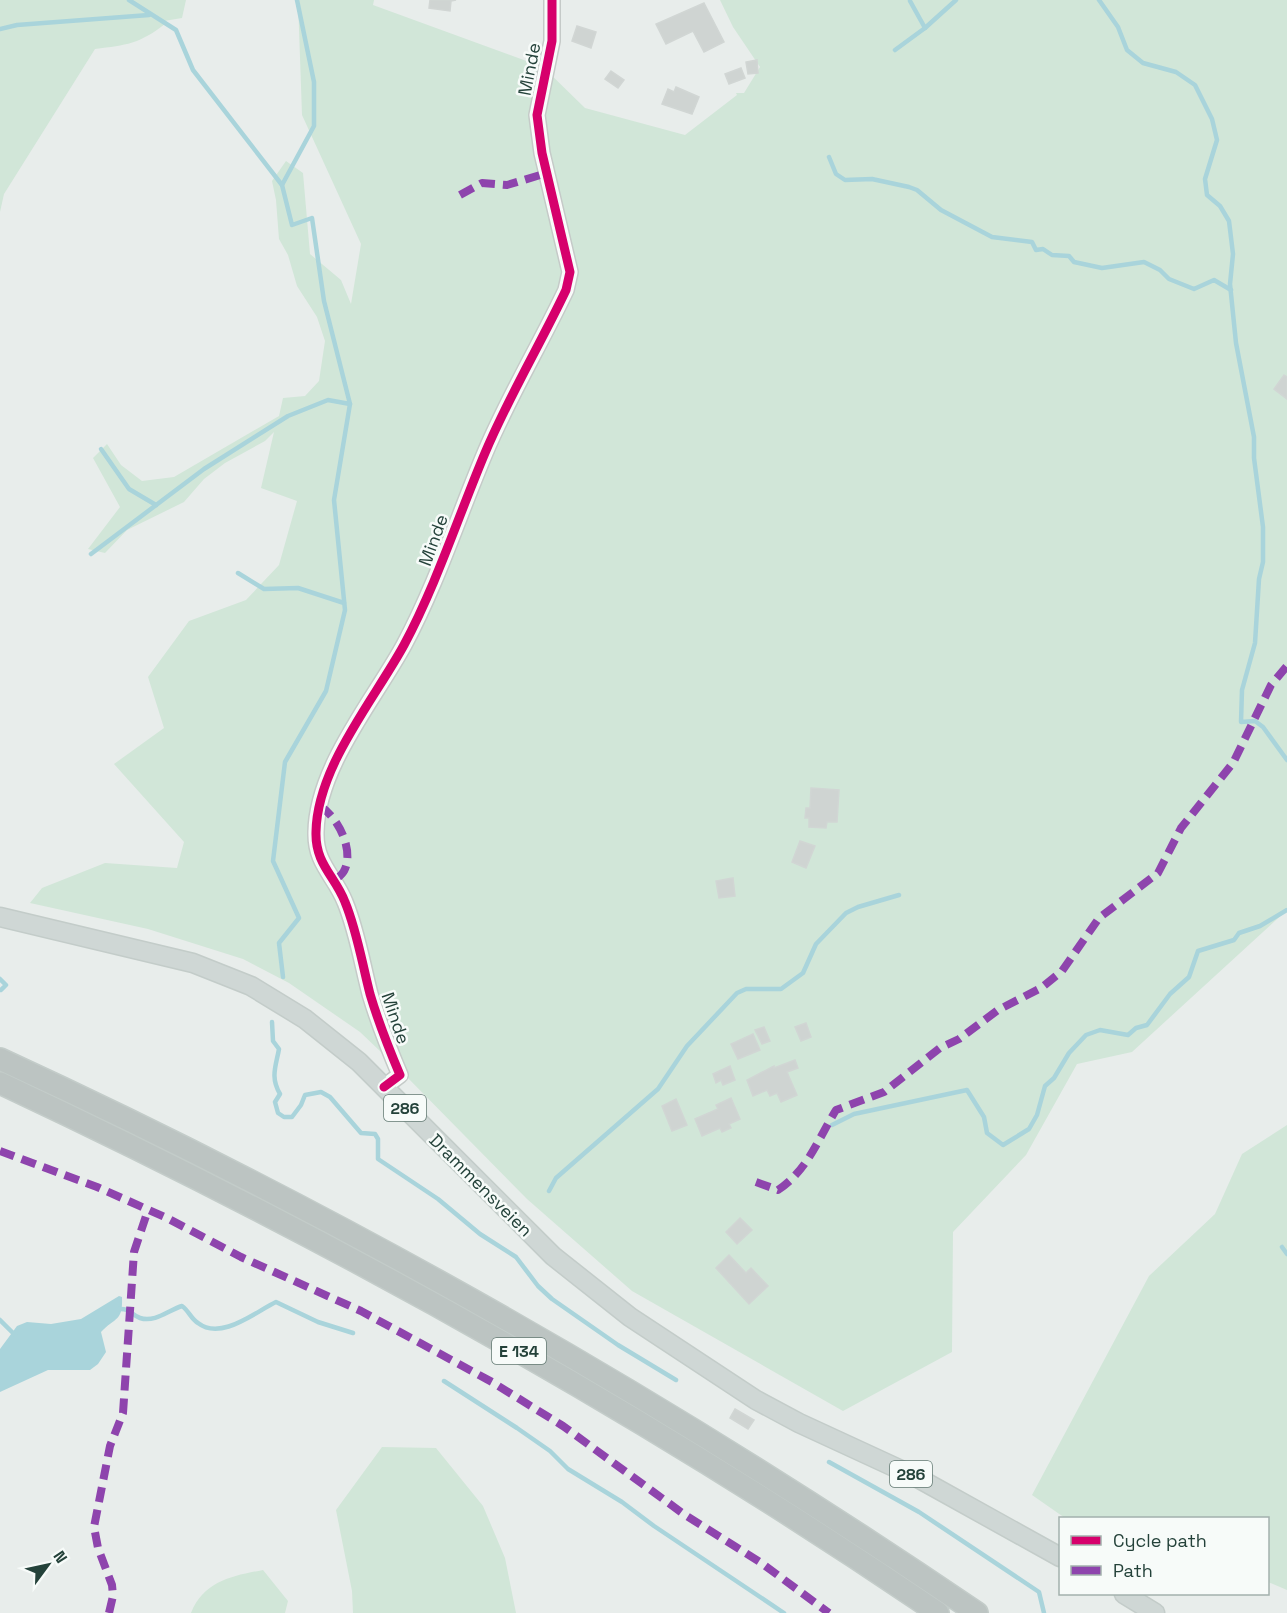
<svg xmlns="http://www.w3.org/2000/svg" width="1287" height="1613" font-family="'Space Grotesk',sans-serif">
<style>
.green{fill:#d1e6d8}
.water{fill:#a9d4db}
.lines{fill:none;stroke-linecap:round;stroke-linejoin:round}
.stream{stroke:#a9d4db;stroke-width:4.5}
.building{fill:#cfd4d2;stroke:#d1d6d4;stroke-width:1.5}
.minor-casing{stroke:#c5cac8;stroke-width:18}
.major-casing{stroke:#c3ccc9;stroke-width:21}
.highway-casing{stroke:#c3ccc9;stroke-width:24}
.minor{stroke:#fcfcfc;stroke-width:15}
.major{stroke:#cfd7d5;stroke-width:18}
.highway{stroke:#bcc4c2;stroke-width:21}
.quiet{stroke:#8e44ad;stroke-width:8;stroke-dasharray:15 8;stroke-linecap:butt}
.cycleway-casing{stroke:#f7fbf9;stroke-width:13}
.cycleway{stroke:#d6006c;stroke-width:9}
.labels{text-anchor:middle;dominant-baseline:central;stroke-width:5;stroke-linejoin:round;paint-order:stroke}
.shield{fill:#f7fbf9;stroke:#637a73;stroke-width:1.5}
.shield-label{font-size:16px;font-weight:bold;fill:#24423a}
.street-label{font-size:18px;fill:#24423a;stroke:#f7fbf9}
</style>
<rect width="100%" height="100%" fill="#e8edeb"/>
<!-- green -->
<g class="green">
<path d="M0 0H186L182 18 164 21 165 24C139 44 127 45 95 49L4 194 0 212Z"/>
<path d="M298 0H374L373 5 543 67 585 108 685 135 737 95 736 93H744L760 67 733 27 720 0H1287V910L1132 1052 1077 1064 1026 1155 953 1232 952 1352 843 1411 632 1291 527 1199 402 1072 360 1032 289 983 243 959 148 929 30 903 42 888 105 863 177 868 184 842 114 764 164 728 148 677 189 621 246 600 279 565 297 501 261 488 274 432 265 441 225 463 204 479 184 502 127 530 105 553 88 549 120 507 93 458 107 444 121 465 142 481 174 477 279 416 283 398 305 396 319 381 325 341 317 317 297 286 288 255 279 239 276 200 272 181 286 161 303 173 310 254 341 280 351 304 361 244 302 115Z"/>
<path d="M1287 1125V1590L1268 1582V1518H1065L1032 1495 1149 1276 1215 1214 1242 1154Z"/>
<path d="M382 1447 436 1448 483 1506 505 1558 516 1613H353L352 1591 336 1510Z"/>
<path d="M263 1570 288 1601 285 1613H191C204 1581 232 1576 263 1570Z"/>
</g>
<!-- water -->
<path class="water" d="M119 1296 122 1297C123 1322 115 1317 101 1332L106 1352 98 1364 90 1370H48L0 1392V1349L17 1326 27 1322 51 1324 81 1319Z"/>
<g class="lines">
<!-- stream -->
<g class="stream">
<path d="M129 0 176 30 193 70 282 185"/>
<path d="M1099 0 1118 27 1127 50 1143 63 1176 72 1195 85 1212 119 1217 140 1205 179 1207 195 1220 206 1229 221 1233 254 1230 284 1236 343 1254 437V458L1263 527V562L1259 579 1255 643 1242 690 1241 722 1255 721 1263 727 1287 760"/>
<path d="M910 1 925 28"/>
<path d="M0 29 17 25 149 15"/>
<path d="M895 50 925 28 956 0"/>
<path d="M829 157 836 174 845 180 872 179 909 187 917 190 941 210 992 237 1032 242 1036 250 1043 249 1052 255 1069 256 1074 262 1102 268 1144 262 1160 270 1169 279 1194 289 1214 280 1231 290"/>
<path d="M101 449 129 489 156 505"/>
<path d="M91 554 204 469 288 416 328 400 350 404"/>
<path d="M238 573 264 589 298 588 344 603"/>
<path d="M283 977 279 943 299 918 273 861 285 762 326 691 345 610 334 500 350 404 324 301 312 218 292 225 282 185 314 126V82L297 0"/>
<path d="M0 979 6 985 1 990"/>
<path d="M272 1022 273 1041 279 1049C276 1066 270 1077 280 1094L275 1102 278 1113 284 1117H292L301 1105 305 1095 321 1092 330 1097 361 1133 375 1134 378 1139V1159L438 1199 480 1234 516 1257 538 1286 552 1299 618 1345 676 1380"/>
<path d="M832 1125 854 1114 967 1090 984 1117 987 1133 1003 1145 1029 1129 1037 1115 1045 1086 1054 1078 1069 1053 1086 1035 1100 1030 1128 1035 1136 1028 1147 1025 1170 994 1189 977 1198 951 1234 940 1239 933 1260 926 1287 910"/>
<path d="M549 1191 556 1178 658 1089 687 1046 737 993 746 989H781L803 973 816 944 846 913 858 907 899 895"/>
<path d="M1282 1247 1287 1254"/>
<path d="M119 1309C130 1308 131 1315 140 1318 155 1323 169 1310 182 1306 189 1311 191 1319 198 1323 221 1341 255 1312 276 1302L318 1322 353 1333"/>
<path d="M0 1320 15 1335"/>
<path d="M444 1381 517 1428 550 1451 568 1469 622 1502 654 1526 784 1613"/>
<path d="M829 1462 919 1512 1039 1592 1044 1613"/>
</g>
</g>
<!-- building -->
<g class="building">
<path d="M430 0H456L451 1 450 11 429 8Z"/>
<path d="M704 3 724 42 704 52 693 31 666 44 656 24Z"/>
<path d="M577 26 596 32 591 48 572 41Z"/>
<path d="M757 60 758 73 748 74 746 62Z"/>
<path d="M741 68 745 78 729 84 725 74Z"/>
<path d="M611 71 624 80 618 88 605 79Z"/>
<path d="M676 87 699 97 692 114 662 104 668 89 674 92Z"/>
<path d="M1284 375 1287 377V399L1274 389Z"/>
<path d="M811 788 839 790 837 822H827L826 828 809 827V818H805L806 808H810Z"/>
<path d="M800 841 815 846 806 868 792 862Z"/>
<path d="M733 878 735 896 719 898 716 881Z"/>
<path d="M806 1023 811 1037 801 1041 795 1027Z"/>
<path d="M764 1027 770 1041 762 1044 755 1030Z"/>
<path d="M753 1034 760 1050 738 1059 731 1044Z"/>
<path d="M795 1060 798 1068 787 1072 797 1095 781 1102 777 1093 770 1096 767 1090 753 1096 747 1080 774 1066V1068Z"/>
<path d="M730 1066 735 1080 723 1085 721 1080 716 1083 713 1074Z"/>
<path d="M731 1098 740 1119 729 1124 731 1128 722 1132 720 1128 702 1136 695 1119 718 1109 716 1105Z"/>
<path d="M676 1099 687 1125 672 1131 662 1106Z"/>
<path d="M740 1218 752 1230 737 1244 726 1232Z"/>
<path d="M729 1255 746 1273 751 1268 768 1286 749 1304 716 1268Z"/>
<path d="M735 1409 754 1420 748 1429 730 1418Z"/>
</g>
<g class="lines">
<defs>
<path id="minor" d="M384 1087 400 1075C389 1049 378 1021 370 994 362 963 357 931 345 902 335 876 315 864 316 832 317 767 374 700 404 645 437 583 458 517 485 453 509 396 540 345 566 290L570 272 542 153 537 115 552 41V0"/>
<g id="major">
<path d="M0 917 193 963 251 986 305 1019 359 1062 553 1256 630 1317 756 1400 799 1423 916 1477 1060 1557"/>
<path d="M1124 1594 1155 1613"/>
</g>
<g id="highway">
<path d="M0 1059C341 1216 667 1402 977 1613"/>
<path d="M0 1083C326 1236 640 1410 938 1613"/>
</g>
</defs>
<!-- minor casing -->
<use href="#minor" class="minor-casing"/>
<!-- major casing -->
<use href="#major" class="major-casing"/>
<!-- highway casing -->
<use href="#highway" class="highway-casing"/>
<!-- minor -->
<use href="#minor" class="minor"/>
<!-- major -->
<use href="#major" class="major"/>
<!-- highway -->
<use href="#highway" class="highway"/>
<!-- quiet -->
<g class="quiet">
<path d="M460 195 482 183 507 185 547 173"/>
<path d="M320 806C338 817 355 851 344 871 342 875 336 879 333 882"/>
<path d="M0 1151 97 1187 167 1218 241 1257 361 1311 492 1382 563 1426 685 1515 760 1562 829 1613"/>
<path d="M756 1182 778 1190C808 1170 818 1139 836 1110L884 1092 940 1048 959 1039 998 1010 1041 988 1062 971 1099 918 1158 873 1181 828 1233 763 1271 685 1287 666"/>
<path d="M109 1613 113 1596 112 1585 98 1548 94 1527 110 1446 123 1413 134 1252 148 1210"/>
</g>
<defs>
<path id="cycleway" d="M384 1087 400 1075C389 1049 378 1021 370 994 362 963 357 931 345 902 335 876 315 864 316 832 317 767 374 700 404 645 437 583 458 517 485 453 509 396 540 345 566 290L570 272 542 153 537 115 552 41V0"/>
</defs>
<!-- cycleway casing -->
<use href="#cycleway" class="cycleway-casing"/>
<!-- cycleway -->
<use href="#cycleway" class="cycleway"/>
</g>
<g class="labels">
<!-- shield labels -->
<g class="shield">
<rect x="384" y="1095" width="42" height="26" rx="4.5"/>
<rect x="492" y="1338" width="54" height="26" rx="4.5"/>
<rect x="890" y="1461" width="42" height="26" rx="4.5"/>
</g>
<g class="shield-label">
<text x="405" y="1108">286</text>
<text x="519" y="1351">E 134</text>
<text x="911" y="1474">286</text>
</g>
<!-- street labels -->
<g class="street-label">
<text transform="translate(529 69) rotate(-79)">Minde</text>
<text transform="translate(433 540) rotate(-70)">Minde</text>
<text transform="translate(396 1018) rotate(71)">Minde</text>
<text transform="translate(481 1185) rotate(45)">Drammensveien</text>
</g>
</g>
<!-- legend -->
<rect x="1059" y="1517" width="210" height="78" fill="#f7fbf9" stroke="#a3b1ad" stroke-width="1.5"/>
<rect x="1071" y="1536" width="30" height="9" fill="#d6006c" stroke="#a3b1ad" stroke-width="1.5"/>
<text x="1113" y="1547" font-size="18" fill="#24423a">Cycle path</text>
<rect x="1071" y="1566" width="30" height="9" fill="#8e44ad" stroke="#a3b1ad" stroke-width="1.5"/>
<text x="1113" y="1577" font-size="18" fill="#24423a">Path</text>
<!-- north arrow -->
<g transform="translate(48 1565) rotate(57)" stroke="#f7fbf9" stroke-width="4.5" paint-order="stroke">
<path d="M0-4.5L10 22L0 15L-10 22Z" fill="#24423a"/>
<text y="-9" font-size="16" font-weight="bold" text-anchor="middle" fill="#24423a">N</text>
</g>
</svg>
